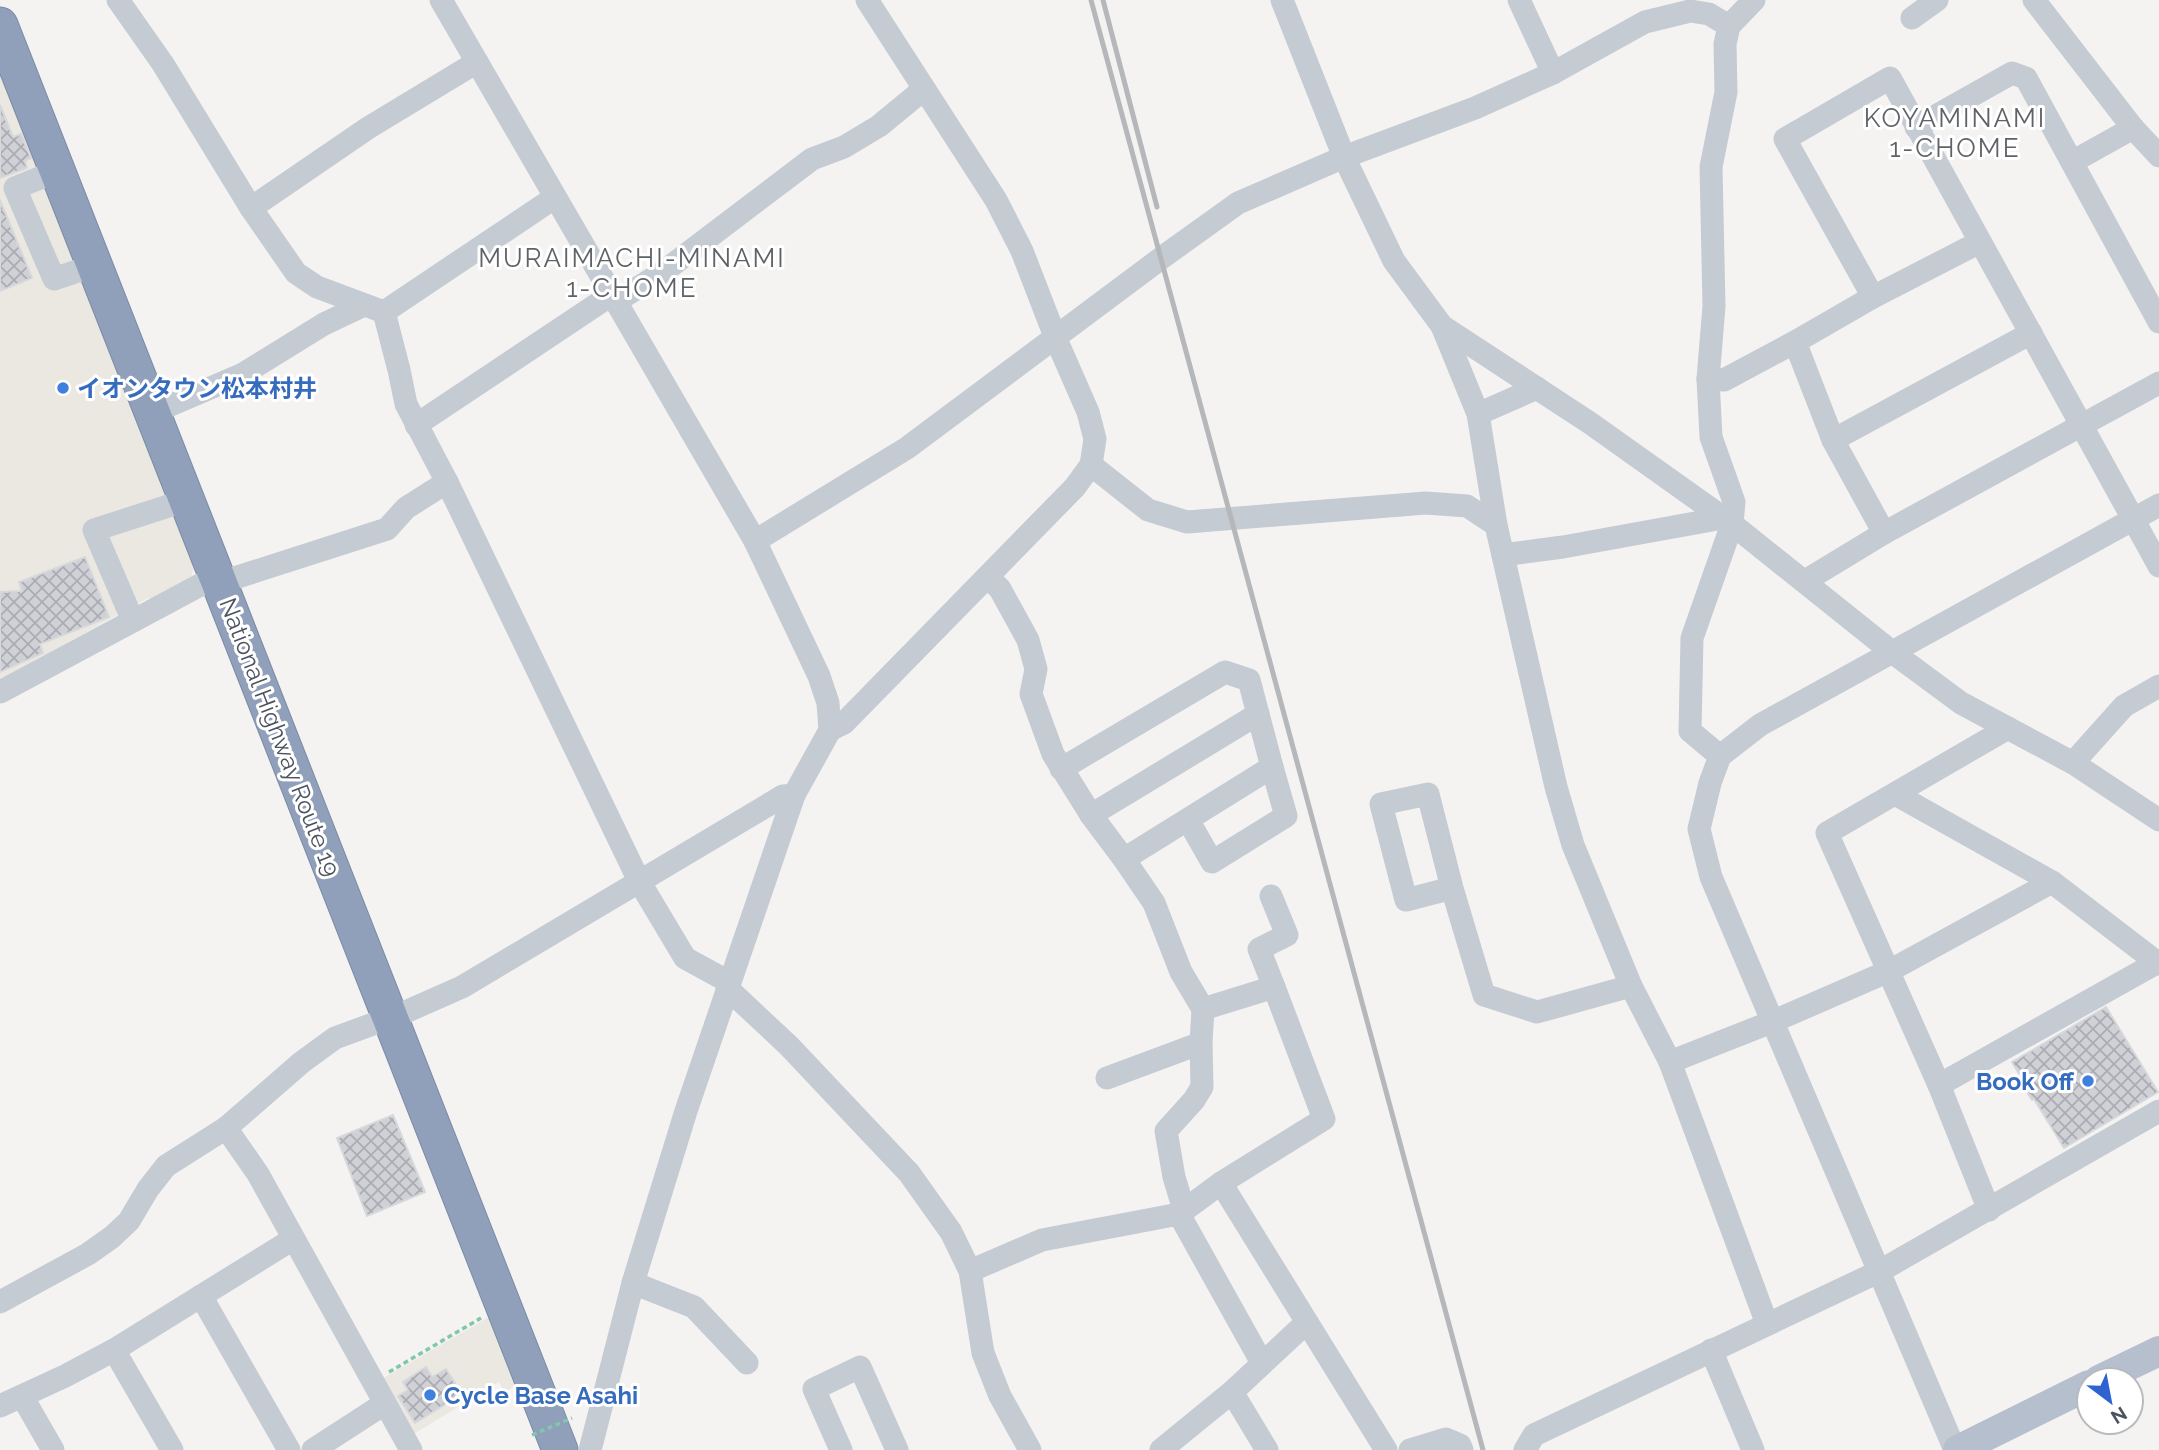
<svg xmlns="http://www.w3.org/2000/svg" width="2159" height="1450" font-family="Raleway,'Noto Sans JP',sans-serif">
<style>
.commercial{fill:#eae8e0}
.building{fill:url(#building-cross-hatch);stroke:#d7d8dc;stroke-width:2}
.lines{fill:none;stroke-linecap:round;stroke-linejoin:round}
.highway-casing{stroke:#7b8ba6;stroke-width:37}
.path{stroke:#82c6ad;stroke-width:3.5;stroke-dasharray:5 3.5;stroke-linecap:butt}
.minor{stroke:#c5cbd2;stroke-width:23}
.major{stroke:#b5bfcd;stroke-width:30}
.highway{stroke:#90a0ba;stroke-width:35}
.rail{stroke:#b5b7bb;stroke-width:5}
.path-bridge{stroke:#82c6ad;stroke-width:3.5;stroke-dasharray:5 3.5;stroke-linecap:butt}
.shop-dot{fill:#3f7fe0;stroke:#fff;stroke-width:2.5}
.labels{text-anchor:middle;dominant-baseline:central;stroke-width:6;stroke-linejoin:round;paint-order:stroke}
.shop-label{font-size:24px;font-weight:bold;fill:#366cbe;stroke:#fff;text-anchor:start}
.street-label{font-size:24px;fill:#4c535e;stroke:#fff}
.neighbourhood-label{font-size:26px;letter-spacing:2px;fill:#5f6266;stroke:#fff}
</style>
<defs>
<pattern id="building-cross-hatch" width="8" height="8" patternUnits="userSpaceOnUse" patternTransform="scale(1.75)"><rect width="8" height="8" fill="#d0d1d6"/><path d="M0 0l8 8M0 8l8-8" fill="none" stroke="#abacb1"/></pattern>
</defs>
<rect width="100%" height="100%" fill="#f4f3f2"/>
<!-- commercial -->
<g class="commercial">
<path d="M0 73 190 547 187 549 194 567 192 573 193 578 152 600 148 598 0 680Z"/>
<path d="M491 1316 518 1384 505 1392 499 1382 412 1435 380 1380Z"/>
</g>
<!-- building -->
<g class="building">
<path d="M0 105 13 137 21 134 31 158 25 161 27 168 0 178Z"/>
<path d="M0 200 32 278 0 291Z"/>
<path d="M85 557 109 617 40 644 43 653 0 672V592L22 591 19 582Z"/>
<path d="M2106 1007 2158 1092 2064 1148 2034 1099 2032 1100 2025 1089 2027 1087 2012 1062Z"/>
<path d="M393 1115 425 1192 367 1216 337 1138Z"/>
<path d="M426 1367 432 1377 446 1369 462 1394 415 1423 398 1396 408 1390 403 1382Z"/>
</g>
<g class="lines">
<defs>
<path id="highway" d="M0 25 560 1450"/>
</defs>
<!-- highway casing -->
<use href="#highway" class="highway-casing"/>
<!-- path -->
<path class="path" d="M389 1372 481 1318"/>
<!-- minor -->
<g class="minor">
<path d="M118 0 163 64 251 208 296 273 317 287 384 312"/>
<path d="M441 0 755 541 819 676 828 703 830 730 794 795 686 1111 633 1283 590 1450"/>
<path d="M1282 0 1344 157 1394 261 1442 326 1478 414 1496 525 1556 787 1573 845 1631 986 1670 1062 1767 1324"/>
<path d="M1519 0 1553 73"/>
<path d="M2034 0 2133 128 2159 156"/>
<path d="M1912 18 1937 0"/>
<path d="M1916 127 2012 73 2026 78 2159 322"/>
<path d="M2072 162 2133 128"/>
<path d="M57 171 15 188 54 279 95 265"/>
<path d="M251 208 368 128 477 62"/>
<path d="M1873 297 1980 242"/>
<path d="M615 302 663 272 812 159 844 147 879 126 924 89"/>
<path d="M384 312 399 370 406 404 447 482 639 881 685 958 729 982"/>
<path d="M384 312 554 198"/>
<path d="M1442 326 1590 423 1732 524 1892 652 1961 703 2073 763 2159 820"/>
<path d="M1708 379 1724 380 1795 342"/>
<path d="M152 413 243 374 324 324 364 305"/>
<path d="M1478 414 1537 388"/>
<path d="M416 425 611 295"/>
<path d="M1833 440 2031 333"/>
<path d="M1091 465 1148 510 1187 522 1426 503 1467 506 1496 525"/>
<path d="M1884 533 1833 440 1795 342 1873 297 1785 139 1890 78 2159 566"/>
<path d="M755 541 907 448 1160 259 1238 203 1344 157 1475 108 1553 73 1645 22 1690 11 1709 14 1729 26"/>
<path d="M1503 555 1563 547 1723 518"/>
<path d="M988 577 1000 589 1028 640 1036 669 1031 694 1053 754 1091 815 1124 859 1154 903 1181 972 1203 1009 1201 1043 1202 1087 1194 1100 1166 1131 1174 1177 1184 1210"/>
<path d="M1805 581 1884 533 2159 383"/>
<path d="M219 583 387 529 406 508 447 482"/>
<path d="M133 621 94 530 187 500"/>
<path d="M0 692 217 576"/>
<path d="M830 730 844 723 1075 487 1091 465 1095 439 1088 412 1056 339 1022 251 996 200 867 0"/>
<path d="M1720 756 1690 731 1692 638 1732 524 1734 502 1711 437 1708 379 1714 306 1711 167 1726 92 1725 44 1729 26 1754 0"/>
<path d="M2073 763 2124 706 2159 686"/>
<path d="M1061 769 1225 672 1249 680 1272 767 1124 859"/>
<path d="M1895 794 2052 882 2159 964"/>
<path d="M1091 815 1258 714"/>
<path d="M1188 820 1212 862 1286 816 1272 767"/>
<path d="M1452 888 1406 900 1381 804 1428 794 1452 888 1484 995 1537 1012 1631 986"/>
<path d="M1271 896 1287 935 1259 949 1274 987"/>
<path d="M727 988 789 1046 909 1173 951 1232 970 1271 983 1353 1000 1396 1030 1450"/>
<path d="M1203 1009 1274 987 1324 1119 1221 1183"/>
<path d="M1670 1062 1774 1021 1889 971 2052 882"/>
<path d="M1107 1078 1201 1043"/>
<path d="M1939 1085 2158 962"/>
<path d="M226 1128 258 1174 411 1450"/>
<path d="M1989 1210 1939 1085 1827 833 2008 728"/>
<path d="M1179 1214 1262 1363"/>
<path d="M970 1271 1042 1240 1179 1214 1221 1183 1386 1450"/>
<path d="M633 1283 694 1307 747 1363"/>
<path d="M201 1296 289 1450"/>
<path d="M0 1302 88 1254 112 1237 129 1221 148 1189 166 1166 226 1128 302 1062 335 1038 403 1013 462 987 783 796 794 795"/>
<path d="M114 1350 172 1450"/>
<path d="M1711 1350 1753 1450"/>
<path d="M1232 1392 1267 1450"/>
<path d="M22 1396 53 1450"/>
<path d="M0 1406 65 1376 114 1350 293 1239"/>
<path d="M313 1450 384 1404"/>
<path d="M841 1450 814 1389 860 1367 897 1450"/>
<path d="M1161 1450 1232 1392 1306 1323"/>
<path d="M1410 1450 1446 1439 1460 1445 1462 1450"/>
<path d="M1525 1450 1534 1435 1880 1271 2159 1111"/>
<path d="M1955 1450 1711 877 1699 829 1710 783 1720 756 1760 725 2159 505"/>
</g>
<!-- major -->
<g class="major">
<path d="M2099 1380 2159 1351"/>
<path d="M1958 1450 2089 1385"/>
</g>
<!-- highway -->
<use href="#highway" class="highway"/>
<!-- rail -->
<g class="rail">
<path d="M1091 0 1483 1450"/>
<path d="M1103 0 1157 207"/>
</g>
<!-- path-bridge -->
<path class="path-bridge" d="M532 1435 572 1418"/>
</g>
<!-- markers -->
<g class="shop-dot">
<circle cx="63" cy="388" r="7"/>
<circle cx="2088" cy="1081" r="7"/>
<circle cx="430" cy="1395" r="7"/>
</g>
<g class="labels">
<!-- shop labels -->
<g class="shop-label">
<text x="77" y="388">イオンタウン松本村井</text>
<text x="2074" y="1081" text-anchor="end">Book Off</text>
<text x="444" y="1395">Cycle Base Asahi</text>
</g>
<!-- street labels -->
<g class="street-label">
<text transform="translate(280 737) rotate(69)">National Highway Route 19</text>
</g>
<!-- neighbourhood labels -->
<g class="neighbourhood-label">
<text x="1955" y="118">KOYAMINAMI<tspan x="1955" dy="30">1-CHOME</tspan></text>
<text x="632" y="258">MURAIMACHI-MINAMI<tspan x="632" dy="30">1-CHOME</tspan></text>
</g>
</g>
<!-- north arrow -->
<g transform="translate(2110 1401) rotate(148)"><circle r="33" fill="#ffffff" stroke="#b7babf" stroke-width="2"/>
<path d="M0-5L12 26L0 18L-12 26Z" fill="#2f63d1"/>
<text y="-10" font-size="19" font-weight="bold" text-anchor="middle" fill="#4c535e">N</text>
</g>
</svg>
